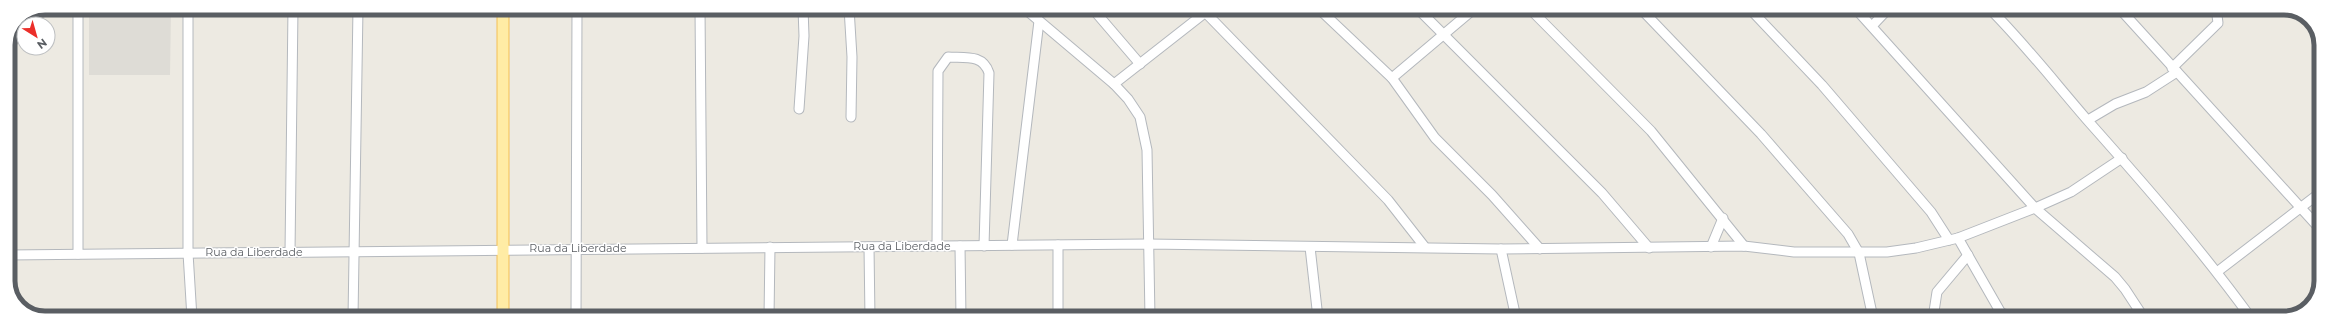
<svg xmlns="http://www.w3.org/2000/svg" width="2329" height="326" font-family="Montserrat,sans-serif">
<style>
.industrial{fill:#dedcd6}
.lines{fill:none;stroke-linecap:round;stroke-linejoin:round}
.minor-casing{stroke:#b4b8bd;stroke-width:11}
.major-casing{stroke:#f3bf55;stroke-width:13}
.minor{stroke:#fff;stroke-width:9}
.major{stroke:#ffeca5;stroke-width:11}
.labels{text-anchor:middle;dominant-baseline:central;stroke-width:3;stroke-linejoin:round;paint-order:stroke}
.street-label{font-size:11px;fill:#5a5e63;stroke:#fff}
.rim{fill:none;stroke:#5a5e63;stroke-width:5}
</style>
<rect width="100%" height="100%" fill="#edeae2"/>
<!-- industrial -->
<path class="industrial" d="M89 8H171L170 75H89Z"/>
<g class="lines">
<defs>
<g id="minor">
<path d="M188 8V253L192 318"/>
<path d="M700 8 702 248"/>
<path d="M849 8 852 57 851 117"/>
<path d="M963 8 977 11"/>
<path d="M1024 8 1114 84 1128 99 1140 117 1147 150 1150 318"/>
<path d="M1092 8 1140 64"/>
<path d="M1201 8 1388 200 1424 246"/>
<path d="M1318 8 1392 78 1435 138 1492 195 1540 249"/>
<path d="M1417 8 1602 193 1649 248"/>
<path d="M1529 8 1651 131 1744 246"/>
<path d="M1640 8 1761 134 1848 234 1859 253 1873 318"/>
<path d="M1749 8 1822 85 1931 212 1949 240"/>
<path d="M1855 8 2035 208 2115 277 2125 289 2144 318"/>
<path d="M1989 8C2025 44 2056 84 2089 122 2145 185 2201 249 2251 318"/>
<path d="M2119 8 2321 230"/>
<path d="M1872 26 1889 8"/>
<path d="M2172 68 2218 23 2216 8"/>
<path d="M1392 78 1475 8"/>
<path d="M1114 84 1211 8"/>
<path d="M799 109 804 36 803 8"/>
<path d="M2088 120 2115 104 2146 92 2177 72"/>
<path d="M1958 238 2001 313"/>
<path d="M1012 245 1039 21"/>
<path d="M937 246 938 71 948 57C965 58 983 54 989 73L984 246"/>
<path d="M960 246 961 318"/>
<path d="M869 247 870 318"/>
<path d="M1310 247 1318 318"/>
<path d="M1711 247 1723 218"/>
<path d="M1501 249 1516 318"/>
<path d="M290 252 293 8"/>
<path d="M78 254V8"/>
<path d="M8 255 1148 244 1501 249 1744 246 1794 252H1887L1916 248 1958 238 2035 208 2071 192 2122 158"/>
<path d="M2217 272 2321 192"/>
<path d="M353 318 358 8"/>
<path d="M576 318 577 8"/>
<path d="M769 318 770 247"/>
<path d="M1058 318V245"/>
<path d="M1860 318H1897"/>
<path d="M1933 318 1937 292 1968 255"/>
<path d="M1972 318 2001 313 2018 318"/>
</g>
<path id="major" d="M503 318V8"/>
</defs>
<!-- minor casing -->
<use href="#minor" class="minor-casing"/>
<!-- major casing -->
<use href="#major" class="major-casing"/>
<!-- minor -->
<use href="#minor" class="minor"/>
<!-- major -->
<use href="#major" class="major"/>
</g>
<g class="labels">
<!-- street labels -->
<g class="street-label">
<text x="902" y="246">Rua da Liberdade</text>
<text x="578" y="248">Rua da Liberdade</text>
<text x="254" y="252">Rua da Liberdade</text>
</g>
</g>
<!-- crop -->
<path d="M0 0H2329V326H0ZM45 15H2284A30 30 0 0 1 2314 45V281A30 30 0 0 1 2284 311H45A30 30 0 0 1 15 281V45A30 30 0 0 1 45 15Z" fill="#fff" fill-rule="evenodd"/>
<path class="rim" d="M45 15H2284A30 30 0 0 1 2314 45V281A30 30 0 0 1 2284 311H45A30 30 0 0 1 15 281V45A30 30 0 0 1 45 15Z"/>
<!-- north arrow -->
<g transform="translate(36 36) rotate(143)"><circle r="19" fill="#ffffff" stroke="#bdbfc1"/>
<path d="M0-3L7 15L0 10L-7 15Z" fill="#eb2f2a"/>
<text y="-6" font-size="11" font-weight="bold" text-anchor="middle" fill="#5a5e63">N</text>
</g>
</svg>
